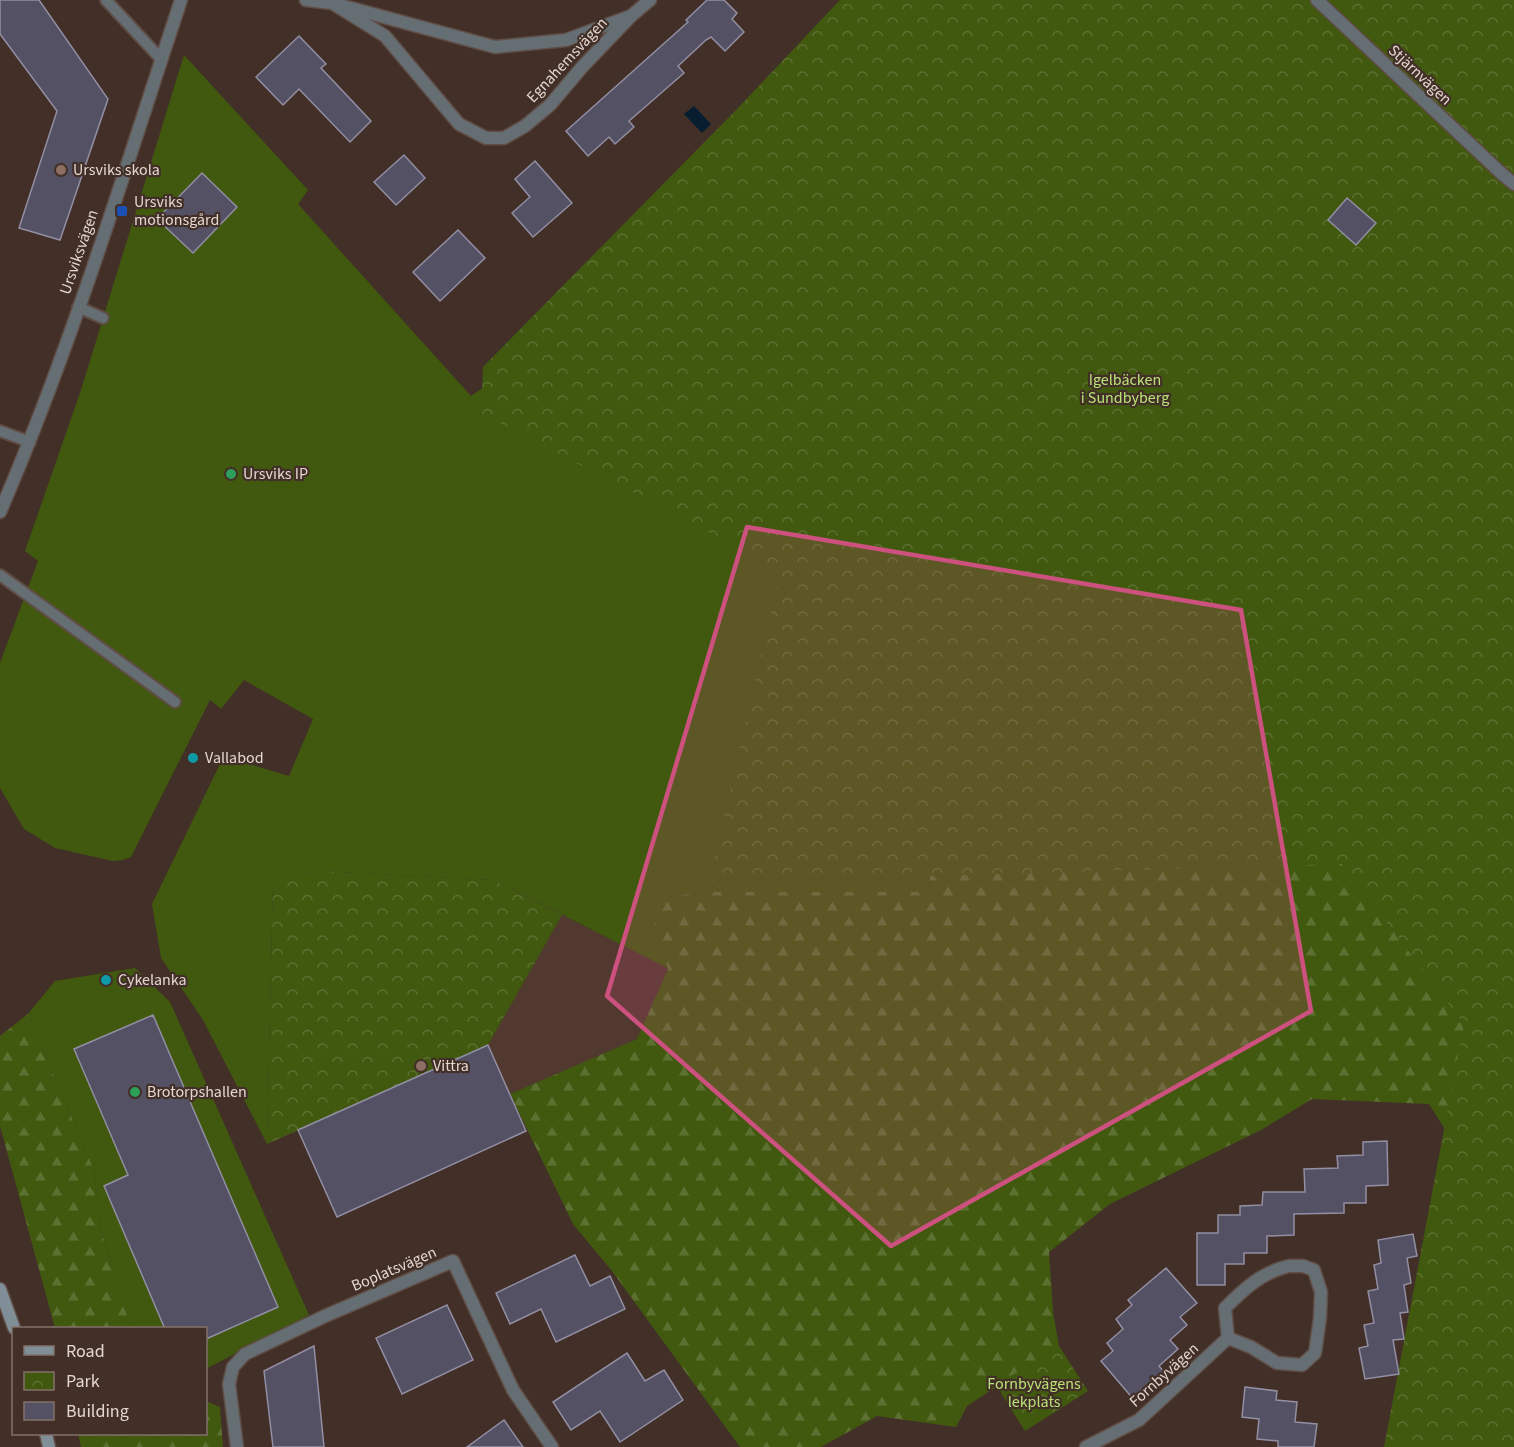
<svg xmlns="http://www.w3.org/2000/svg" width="1514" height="1447" font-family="'Source Sans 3',sans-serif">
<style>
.built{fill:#51392f}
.grass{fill:#41590f}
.forest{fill:url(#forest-firs)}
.park{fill:url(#park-crowns)}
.water{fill:#061e2f}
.building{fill:#555164;stroke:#928ea3;stroke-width:1.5}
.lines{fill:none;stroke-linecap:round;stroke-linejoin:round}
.lane-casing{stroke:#5f4d46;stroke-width:14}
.street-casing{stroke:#5f4d46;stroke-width:15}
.secondary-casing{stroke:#5f4d46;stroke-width:15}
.lane{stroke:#656e73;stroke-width:10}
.street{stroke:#656e73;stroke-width:12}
.secondary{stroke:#808e97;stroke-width:12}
.marked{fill:#cc517e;fill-opacity:0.2;stroke:#cc517e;stroke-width:4.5;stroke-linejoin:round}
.education-dot{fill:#8d6e63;stroke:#422f27;stroke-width:2}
.transit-dot{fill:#1a4fb4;stroke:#422f27;stroke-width:2}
.leisure-dot{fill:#2e9e5b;stroke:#422f27;stroke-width:2}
.culture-dot{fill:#0f9aa8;stroke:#422f27;stroke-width:2}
.labels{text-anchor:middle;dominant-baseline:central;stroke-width:4.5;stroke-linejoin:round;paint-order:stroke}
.street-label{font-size:16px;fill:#e3d6d1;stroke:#422f27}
.poi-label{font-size:16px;fill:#e3d6d1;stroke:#422f27;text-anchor:start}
.park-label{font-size:16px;fill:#b8e177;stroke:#422f27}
</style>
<defs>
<pattern id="forest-firs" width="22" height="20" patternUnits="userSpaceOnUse" patternTransform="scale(1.5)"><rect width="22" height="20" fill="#41590f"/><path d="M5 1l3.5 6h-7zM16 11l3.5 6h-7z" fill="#5c7031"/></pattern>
<pattern id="park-crowns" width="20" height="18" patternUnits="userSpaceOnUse" patternTransform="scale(1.5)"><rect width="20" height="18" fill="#41590f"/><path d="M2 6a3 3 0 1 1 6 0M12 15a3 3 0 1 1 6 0" fill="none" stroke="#5c7031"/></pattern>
</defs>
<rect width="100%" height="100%" fill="#422f27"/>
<!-- built -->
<path class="built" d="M494 880 669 969 637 1039 510 1094 526 1131 337 1217 298 1131 267 1144Z"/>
<!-- grass -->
<g class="grass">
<path d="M184 55 308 190 298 204 471 396 487 385 922 568 732 778 936 816 929 893 707 892 667 897 654 923 669 969 494 880 320 871 273 879 267 1144 203 1020 161 958 152 904 220 764 246 763 289 776 313 719 244 680 221 709 210 700 131 857 123 860 113 861 55 848 24 829 0 788V663L38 561 25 551 81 390Z"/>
<path d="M135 968 170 1002 309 1315 206 1369V1328H131L101 1231 94 1170 28 1014 55 981Z"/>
</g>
<!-- forest -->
<g class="forest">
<path d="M1377 138 1514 1447 1458 1150 1429 1104 1312 1099 1261 1130 1110 1204 1049 1252 1053 1312 1059 1346 967 1406 956 1427 877 1416 821 1447H740L612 1271 573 1224 510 1094 637 1039 668 969 654 923 666 897 707 892H929L935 816 732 778 803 594Z"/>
<path d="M28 1014 94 1170 101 1231 131 1328H55L0 1126V1036Z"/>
<path d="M206 1401 220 1407 223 1447H81L78 1434H206Z"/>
</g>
<!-- park -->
<g class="park">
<path d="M840 0H1514V1447H1384L1464 1024 1342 864 709 882 781 570 481 413 483 367 737 109Z"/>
<path d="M320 871 494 880 562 915 488 1045 267 1144 273 879Z"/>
<path d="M1059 1346 1088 1391 1025 1431 996 1385Z"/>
</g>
<!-- water -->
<path class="water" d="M694 106 711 124 702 133 684 114Z"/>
<!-- building -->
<g class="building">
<path d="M0 0H39L108 99 60 240 19 228 57 111 0 34Z"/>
<path d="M707 0H724L737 13 732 19 744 32 725 51 711 37 706 40 678 66 684 73 629 121 634 127 615 144 609 137 588 156 566 131 688 22 686 20Z"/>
<path d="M299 36 326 64 321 68 371 121 350 142 299 89 283 105 256 77Z"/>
<path d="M404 155 425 178 396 205 374 182Z"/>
<path d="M535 161 572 203 533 237 512 213 530 197 515 179Z"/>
<path d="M202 173 237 207 193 253 157 219Z"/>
<path d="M1347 198 1376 223 1356 245 1328 220Z"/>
<path d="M458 230 485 258 440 301 413 272Z"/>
<path d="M153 1015 278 1307 206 1339V1329H165L104 1186 128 1175 74 1049Z"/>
<path d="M488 1045 526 1131 337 1217 298 1130Z"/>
<path d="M1387 1141 1388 1185 1366 1186V1203H1344V1213L1294 1214V1235L1267 1236V1253H1244V1264H1225V1285H1197V1233H1218V1215H1240V1206L1262 1205 1263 1192H1305L1304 1169 1338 1168 1337 1156 1363 1155V1142Z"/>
<path d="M1413 1234 1417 1256 1407 1258 1411 1283 1404 1285 1408 1312 1400 1313 1404 1339 1393 1340 1399 1374 1365 1379 1359 1348 1368 1346 1364 1325 1374 1323 1368 1291 1378 1289 1374 1265 1381 1263 1378 1240Z"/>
<path d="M575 1255 590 1286 610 1276 625 1309 556 1342 541 1309 510 1324 496 1293Z"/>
<path d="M1166 1268 1197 1303 1180 1317 1187 1325 1170 1340 1178 1349 1159 1366 1165 1373 1134 1400 1101 1361 1113 1351 1107 1343 1123 1329 1116 1319 1132 1305 1128 1300Z"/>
<path d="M447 1305 473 1360 402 1394 376 1338Z"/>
<path d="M314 1346 324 1447H273L264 1371Z"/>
<path d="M627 1353 645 1381 664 1370 683 1400 620 1442 600 1411 571 1430 553 1402Z"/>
<path d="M1245 1387 1277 1391 1276 1400 1297 1402 1295 1422 1317 1424 1314 1447H1278V1441L1257 1439 1259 1419 1242 1417Z"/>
<path d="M504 1420 523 1447H467Z"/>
</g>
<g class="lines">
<defs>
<g id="lane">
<path d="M106 0 161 59"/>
<path d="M78 307 103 318"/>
<path d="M0 431 30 442"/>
<path d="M0 575 175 702"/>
</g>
<g id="street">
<path d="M306 0 332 3 495 47 566 40 631 16 650 0"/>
<path d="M1317 0 1501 173 1514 184"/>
<path d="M332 3 385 36 459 124 486 138H504L525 126 550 105 583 66 631 16"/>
<path d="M0 512C72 346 124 172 181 0"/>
<path d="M1289 1266H1303L1314 1270 1321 1292 1320 1318 1315 1353 1302 1365 1277 1363 1251 1347 1228 1338 1225 1308C1244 1289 1262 1272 1289 1266Z"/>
<path d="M237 1447 229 1384 233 1367 245 1354 325 1316 453 1261 513 1390 552 1447"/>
<path d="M1086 1447 1139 1420 1228 1338"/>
</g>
<g id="secondary">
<path d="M0 1289 14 1328"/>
<path d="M46 1434 49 1447"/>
</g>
</defs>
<!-- lane casing -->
<use href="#lane" class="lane-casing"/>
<!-- street casing -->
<use href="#street" class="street-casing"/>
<!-- secondary casing -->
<use href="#secondary" class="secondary-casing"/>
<!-- lane -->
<use href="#lane" class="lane"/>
<!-- street -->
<use href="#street" class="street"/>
<!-- secondary -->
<use href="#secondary" class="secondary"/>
</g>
<!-- marked area -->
<path class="marked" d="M747 527 1241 610 1311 1011 891 1246 607 996Z"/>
<!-- markers -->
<g class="education-dot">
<circle cx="61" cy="170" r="6"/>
<circle cx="421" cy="1066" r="6"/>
</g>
<rect class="transit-dot" x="116" y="205" width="12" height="12" rx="3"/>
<g class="leisure-dot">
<circle cx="231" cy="474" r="6"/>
<circle cx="135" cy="1092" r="6"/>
</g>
<g class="culture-dot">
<circle cx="193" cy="758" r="6"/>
<circle cx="106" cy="980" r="6"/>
</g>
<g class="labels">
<!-- street labels -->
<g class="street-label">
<text transform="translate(567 60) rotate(-47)">Egnahemsvägen</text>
<text transform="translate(1420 75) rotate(43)">Stjärnvägen</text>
<text transform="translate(79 252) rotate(-71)">Ursviksvägen</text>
<text transform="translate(394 1269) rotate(-23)">Boplatsvägen</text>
<text transform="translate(1164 1375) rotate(-42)">Fornbyvägen</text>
</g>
<!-- poi labels -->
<g class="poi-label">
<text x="73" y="170">Ursviks skola</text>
<text x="134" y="202">Ursviks<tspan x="134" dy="18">motionsgård</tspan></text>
<text x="243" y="474">Ursviks IP</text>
<text x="205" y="758">Vallabod</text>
<text x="118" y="980">Cykelanka</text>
<text x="433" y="1066">Vittra</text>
<text x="147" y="1092">Brotorpshallen</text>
</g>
<!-- park labels -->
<g class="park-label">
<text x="1125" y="380">Igelbäcken<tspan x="1125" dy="18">i Sundbyberg</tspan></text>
<text x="1034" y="1384">Fornbyvägens<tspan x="1034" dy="18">lekplats</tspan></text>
</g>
</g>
<!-- legend -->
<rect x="12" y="1327" width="195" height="108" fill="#422f27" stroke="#82726b" stroke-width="1.5"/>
<rect x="24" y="1346" width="30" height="9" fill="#808e97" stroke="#82726b" stroke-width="1.5"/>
<text x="66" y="1357" font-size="18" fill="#e3d6d1">Road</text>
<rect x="24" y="1372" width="30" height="18" fill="url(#park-crowns)" stroke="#82726b" stroke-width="1.5"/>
<text x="66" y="1387" font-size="18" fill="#e3d6d1">Park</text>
<rect x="24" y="1402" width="30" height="18" fill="#555164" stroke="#82726b" stroke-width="1.5"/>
<text x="66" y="1417" font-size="18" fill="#e3d6d1">Building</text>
</svg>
